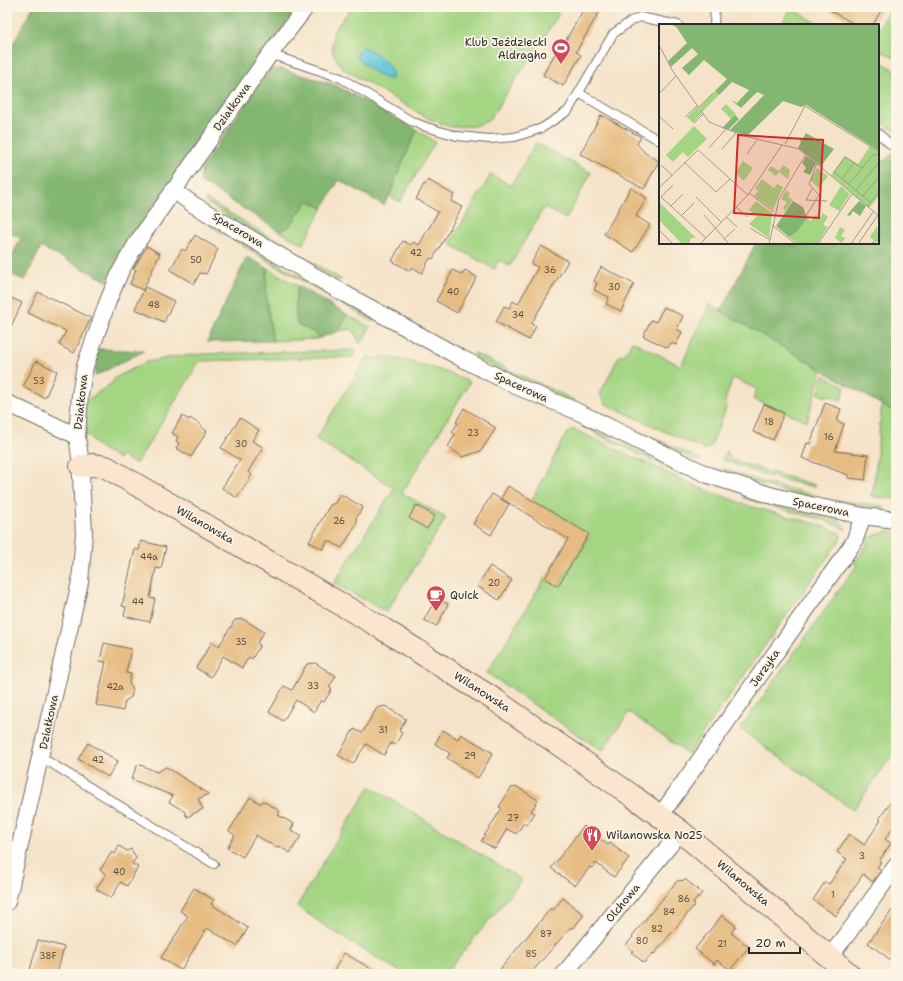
<svg xmlns="http://www.w3.org/2000/svg" width="903" height="981" font-family="'Shantell Sans',sans-serif">
<style>
.green{fill:#a4d583;stroke:#688057}
.forest{fill:#83b671;stroke:#57704e}
.water{fill:#61c6df;stroke:#467885}
.building{fill:#e6bc82}
.lines{fill:none;stroke-linecap:round;stroke-linejoin:round}
.lane-casing{stroke:#726b62;stroke-width:10}
.street-casing{stroke:#726b62;stroke-width:18}
.secondary-casing{stroke:#726b62;stroke-width:24}
.lane{stroke:#fff;stroke-width:8}
.street{stroke:#fff;stroke-width:16}
.secondary{stroke:#fce5cf;stroke-width:22}
.labels{text-anchor:middle;dominant-baseline:central;stroke-width:3.5;stroke-linejoin:round;paint-order:stroke}
.number-label{font-size:9px;fill:#5a4f41}
.poi-label{font-size:11px;fill:#2b2b2b;stroke:#fcf5e5;text-anchor:start}
.street-label{font-size:11px;fill:#2b2b2b;stroke:#fcf5e5}
.inset-road{fill:none;stroke:#a4998a;stroke-width:1}
.view{fill:#d62828;fill-opacity:0.15;stroke:#d62828;stroke-width:2}
.inset-edge{fill:none;stroke:#2b2b2b;stroke-width:2}
</style>
<rect width="100%" height="100%" fill="#fcf5e5"/>
<filter id="ink" filterUnits="userSpaceOnUse"><feTurbulence type="fractalNoise" baseFrequency=".025" numOctaves="2"/><feDisplacementMap in="SourceGraphic" scale="8" xChannelSelector="R" yChannelSelector="G"/><feConvolveMatrix kernelMatrix="1 2 1 2 8 2 1 2 1" color-interpolation-filters="sRGB"/></filter>
<filter id="wash" filterUnits="userSpaceOnUse"><feTurbulence type="fractalNoise" baseFrequency=".012" numOctaves="4" result="noise"/><feDisplacementMap in="SourceGraphic" scale="16" xChannelSelector="R" yChannelSelector="G"/><feGaussianBlur stdDeviation="0.9" result="paint"/><feColorMatrix in="noise" values="0 0 0 0 0 0 0 0 0 0 0 0 0 0 0 0 0 1.4 0 .05"/><feComposite in="paint" operator="in"/></filter>
<g filter="url(#wash)">
<rect width="100%" height="100%" fill="#f5e3c9"/>
<!-- green -->
<g class="green">
<path d="M352 7H548L559 14 491 117 486 122 474 126 451 127 429 119 342 68 333 53 332 44 334 30Z"/>
<path d="M891 7H896V59L878 49V30Z"/>
<path d="M791 8 820 25H781Z"/>
<path d="M878 60 896 71V131L878 120Z"/>
<path d="M417 130 435 142 400 202 389 196 404 159Z"/>
<path d="M536 143 591 173 566 219 544 207 510 266 499 260 494 269 450 244 491 174 511 186Z"/>
<path d="M206 199 342 280 333 279 205 202Z"/>
<path d="M308 200 323 208 303 244 279 231 289 227Z"/>
<path d="M195 212 271 260 372 318 373 322 263 258 195 216Z"/>
<path d="M267 268 298 286C295 299 295 310 297 324L315 333 317 339 273 341 266 298Z"/>
<path d="M709 304 822 369 807 421 753 399 757 389 733 378 725 400 727 406 711 446 705 450 606 404 600 394 619 356 625 354 632 341 681 366Z"/>
<path d="M347 315 370 327 362 343H359L355 332 351 329 339 331Z"/>
<path d="M357 350 353 357 200 361 136 464 121 456 119 459 96 445 89 436 84 435V402L112 383 115 378 146 362 180 356 204 354Z"/>
<path d="M474 353 576 401H567L477 359Z"/>
<path d="M381 356C412 361 442 369 470 382L402 493 446 518 386 612 334 583 394 488 316 439 367 357 380 359Z"/>
<path d="M824 375 845 387 841 400 827 395 826 397 818 394Z"/>
<path d="M882 404 896 413V499L871 496V493H873Z"/>
<path d="M596 411 702 460H695L597 413Z"/>
<path d="M587 427 684 472V476L596 434Z"/>
<path d="M573 429 698 487 753 507 820 525 840 533 841 536 840 540 688 754 629 712 602 751 487 673 545 578 558 586 589 535 532 500 566 434Z"/>
<path d="M726 451 731 460 815 485 814 487 771 477 722 460Z"/>
<path d="M722 468 766 483 817 496 814 499 786 492 727 474Z"/>
<path d="M745 496 788 508 839 520 844 526 846 530 824 520 777 508 743 498Z"/>
<path d="M833 500 884 506V510L834 503Z"/>
<path d="M887 531 896 532V750L853 810 740 729 857 565 854 563 865 548 869 538Z"/>
<path d="M370 786 522 880 445 974H404L328 928 297 906Z"/>
</g>
<!-- forest -->
<g class="forest">
<path d="M33 7H298L184 164 177 171V173L123 247 107 281 41 247 25 280 7 273V266L21 238 7 231V55Z"/>
<path d="M270 69H282L335 85 417 130 404 159 389 196 384 205 339 180 323 208 308 200 289 227 279 231 200 181 202 167Z"/>
<path d="M896 150V413L721 311 756 243H878V158L884 161Z"/>
<path d="M247 257 267 268 266 298 273 341 207 342Z"/>
<path d="M298 286 347 315 339 331 317 339 315 333 297 324C295 310 295 299 298 286Z"/>
<path d="M98 349H101L144 351 95 376Z"/>
</g>
<!-- water -->
<path class="water" d="M362 47C373 49 396 67 392 79 385 81 362 65 358 58 357 56 357 54 357 52Z"/>
<g id="blocks">
<!-- building -->
<g class="building">
<path d="M585 7H602L576 52 581 55 563 86 543 75 561 43 563 45Z"/>
<path d="M824 7H883L873 25H856Z"/>
<path d="M601 115 641 137 637 144 645 153 659 161 644 189 580 154Z"/>
<path d="M428 180 454 195 451 201 462 207 433 259 430 258 422 273 412 267 410 271 392 261 403 241 411 245 413 242 419 245 438 212 416 199 424 184 425 185Z"/>
<path d="M631 188 647 198 636 216 650 225 633 252 604 234Z"/>
<path d="M195 235 218 249 206 274 200 273 194 284 170 270 182 249 185 251Z"/>
<path d="M147 246 160 254 143 290 130 284 136 270 133 269Z"/>
<path d="M541 246 568 261 531 324 536 326 529 340 496 322 504 306 509 308 513 301 518 304 538 267 531 264Z"/>
<path d="M601 267 634 284 621 311 606 304 609 297 594 290 597 283 594 281Z"/>
<path d="M453 270 462 275 465 270 477 277 457 313 436 301Z"/>
<path d="M145 287 174 301 164 322 135 309Z"/>
<path d="M38 292 91 318 74 353 59 345 66 331 28 313Z"/>
<path d="M7 296 22 303 7 335Z"/>
<path d="M664 307 683 316 677 329 682 332 676 345 671 343 668 348 643 336 651 320 656 322Z"/>
<path d="M36 361 57 371 45 398 23 387Z"/>
<path d="M825 403 841 409 837 421 844 424 835 451 868 455 865 480 848 478V475L802 458 807 443 810 444Z"/>
<path d="M764 404 784 413 773 440 753 432Z"/>
<path d="M464 408 496 428 481 451 463 457 448 447 455 434 452 432 458 423 456 422Z"/>
<path d="M182 416 189 420 190 418 202 426 201 427 207 431 191 457 176 448 179 443 176 441 178 437 172 433Z"/>
<path d="M240 418 259 430 252 441 263 447 248 472 252 475 237 498 222 488 240 460 221 448Z"/>
<path d="M508 486 589 534 558 586 545 578 568 539 501 498Z"/>
<path d="M340 494 363 507 356 518 357 523 342 548 328 540 323 549 309 542 330 505 335 503Z"/>
<path d="M492 494 509 504 491 535 473 524Z"/>
<path d="M416 505 435 516 427 529 409 518Z"/>
<path d="M141 541 166 547 161 569 156 568 150 598 155 599 150 622 124 616 126 607 122 606 135 549 139 550Z"/>
<path d="M490 566 512 580 499 600 477 586Z"/>
<path d="M436 598 448 604 437 626 424 620Z"/>
<path d="M243 619 264 632 257 643 260 645 252 659 249 657 242 668 223 656 211 677 196 668 212 642 219 646 235 620Z"/>
<path d="M104 643 131 649 126 673 131 674 129 683 133 690 131 697 125 701 123 711 96 705 106 662 100 661Z"/>
<path d="M315 663 336 676 329 687 332 689 324 702 321 700 314 712 296 700 283 721 269 712 284 686 292 690 307 664Z"/>
<path d="M385 706 406 719 399 731 402 733 395 745 391 743 384 755 366 744 353 764 338 755 354 729 362 733 377 708Z"/>
<path d="M443 730 458 739 461 734 493 753 478 778 447 758 450 753 435 744Z"/>
<path d="M88 743 118 761 108 777 78 759Z"/>
<path d="M138 764 157 772 166 767 209 794 198 799 203 809 187 817 184 811 169 802 173 796 131 779Z"/>
<path d="M517 787 538 800 531 811 535 813 527 825 524 823 516 834 507 829 495 849 481 841 502 808 499 807 511 788Z"/>
<path d="M896 795V830L893 828 885 839 891 843 879 861 881 862 877 867 881 870 873 882 863 874 836 916 813 900 825 882 829 884 847 859 837 852 849 834 864 845 881 820 879 819Z"/>
<path d="M250 797 261 804 263 801 275 808 280 812 278 815 294 824 291 830 301 836 290 853 280 847 278 846 277 848 256 835 243 857 227 848 235 835 229 831Z"/>
<path d="M584 826 608 845 610 843 629 858 614 877 596 863 592 868 590 867 575 886 551 868Z"/>
<path d="M119 846 127 851 131 849 136 858 132 864 138 867 127 886 121 882 111 898 96 889 106 874 100 870 112 852 115 854Z"/>
<path d="M686 880 702 893 693 903 695 904 688 913 654 954 653 953 644 963 631 952 633 951 626 945 633 937 632 936 677 881Z"/>
<path d="M194 888 214 900 211 904 248 928 237 946 207 928 181 970 161 958 188 916 180 911Z"/>
<path d="M563 898 584 915 573 928 571 927 530 974H496L551 908 553 910Z"/>
<path d="M896 905V964L868 943Z"/>
<path d="M722 915 736 926 731 933 749 947 730 970 717 960 714 964 695 949Z"/>
<path d="M38 940 64 947 57 974H29Z"/>
<path d="M344 953 380 974H332Z"/>
</g>
</g>
</g>
<g filter="url(#ink)">
<use href="#blocks" fill-opacity="0" stroke="#726b62" stroke-width="1"/>
<g class="lines">
<defs>
<g id="lane">
<path d="M714 25 715 7"/>
<path d="M270 54 341 78 411 121 426 127 457 136 490 139 515 137 542 128 568 111 613 34 631 21 640 17 678 25"/>
<path d="M579 93 660 141"/>
<path d="M878 133 891 145"/>
<path d="M41 757 214 864"/>
</g>
<g id="street">
<path d="M173 190 194 205 345 294 459 357 516 386 574 410 708 475 770 495 810 505 863 516 896 520"/>
<path d="M7 403 77 436"/>
<path d="M660 816 854 542 863 516"/>
<path d="M7 902 80 582 84 534 80 457 77 436 80 395 85 366 108 301 121 270 138 241 270 54 306 7"/>
<path d="M829 957 846 936 896 866"/>
<path d="M564 974 670 845 680 831"/>
</g>
<path id="secondary" d="M81 466 94 465 106 467 380 627 495 700 634 797 680 831 757 895 849 974"/>
</defs>
<!-- lane casing -->
<use href="#lane" class="lane-casing"/>
<!-- street casing -->
<use href="#street" class="street-casing"/>
<!-- secondary casing -->
<use href="#secondary" class="secondary-casing"/>
<!-- lane -->
<use href="#lane" class="lane"/>
<!-- street -->
<use href="#street" class="street"/>
<!-- secondary -->
<use href="#secondary" class="secondary"/>
</g>
</g>
<!-- icons -->
<defs>
<symbol id="stadium-pin" viewBox="-11 -11 22 30"><path d="M0 17L-7.5 6A9.5 9.5 0 1 1 7.5 6Z" fill="#d1495b" stroke="#fcf5e5"/><path d="M0-5a6.5 5 0 1 0 0 10a6.5 5 0 1 0 0-10ZM-3.5-1.8h7v3.6h-7Z" fill="#fff"/></symbol>
<symbol id="cafe-pin" viewBox="-11 -11 22 30"><path d="M0 17L-7.5 6A9.5 9.5 0 1 1 7.5 6Z" fill="#d1495b" stroke="#fcf5e5"/><path d="M-5.5-4.5H6V0H3Q3 3.5 0 3.5H-2.5Q-5.5 3.5-5.5 0ZM3-3.2v2h1.7v-2ZM-6 4.5H4V6H-6Z" fill="#fff"/></symbol>
<symbol id="restaurant-pin" viewBox="-11 -11 22 30"><path d="M0 17L-7.5 6A9.5 9.5 0 1 1 7.5 6Z" fill="#d1495b" stroke="#fcf5e5"/><path d="M-5-6h1v4h1v-4h1v4h1v-4h1v5L-1.5 .5V6h-2V.5L-5-1ZM5-6V6H3V1.5H1.5Q1.5-4 5-6Z" fill="#fff"/></symbol>
</defs>
<g fill-rule="evenodd">
<use href="#stadium-pin" x="550" y="37" width="22" height="30"/>
<use href="#cafe-pin" x="425" y="584" width="22" height="30"/>
<use href="#restaurant-pin" x="581" y="824" width="22" height="30"/>
</g>
<g class="labels">
<!-- number labels -->
<g class="number-label">
<text x="416" y="253">42</text>
<text x="196" y="260">50</text>
<text x="550" y="270">36</text>
<text x="614" y="287">30</text>
<text x="453" y="292">40</text>
<text x="154" y="305">48</text>
<text x="518" y="315">34</text>
<text x="39" y="381">53</text>
<text x="769" y="422">18</text>
<text x="473" y="433">23</text>
<text x="829" y="437">16</text>
<text x="241" y="444">30</text>
<text x="339" y="521">26</text>
<text x="149" y="557">44a</text>
<text x="494" y="583">20</text>
<text x="138" y="602">44</text>
<text x="241" y="642">35</text>
<text x="313" y="686">33</text>
<text x="115" y="687">42a</text>
<text x="383" y="730">31</text>
<text x="470" y="756">29</text>
<text x="98" y="760">42</text>
<text x="513" y="818">27</text>
<text x="862" y="856">3</text>
<text x="119" y="872">40</text>
<text x="833" y="895">1</text>
<text x="684" y="899">86</text>
<text x="669" y="912">84</text>
<text x="657" y="929">82</text>
<text x="546" y="934">87</text>
<text x="642" y="941">80</text>
<text x="722" y="944">21</text>
<text x="531" y="954">85</text>
<text x="48" y="956">38F</text>
</g>
<!-- poi labels -->
<g class="poi-label">
<text x="547" y="42" text-anchor="end">Klub Jeździecki<tspan x="547" dy="13">Aldragho</tspan></text>
<text x="450" y="595">Quick</text>
<text x="606" y="835">Wilanowska No25</text>
</g>
<!-- street labels -->
<g class="street-label">
<text transform="translate(232 107) rotate(-55)">Działkowa</text>
<text transform="translate(238 230) rotate(31)">Spacerowa</text>
<text transform="translate(521 387) rotate(25)">Spacerowa</text>
<text transform="translate(81 402) rotate(-84)">Działkowa</text>
<text transform="translate(821 507) rotate(12)">Spacerowa</text>
<text transform="translate(205 525) rotate(30)">Wilanowska</text>
<text transform="translate(765 668) rotate(-55)">Jerzyka</text>
<text transform="translate(482 692) rotate(33)">Wilanowska</text>
<text transform="translate(49 722) rotate(-78)">Działkowa</text>
<text transform="translate(743 883) rotate(40)">Wilanowska</text>
<text transform="translate(623 903) rotate(-50)">Olchowa</text>
</g>
</g>
<!-- overview -->
<g transform="translate(659 24)">
<rect width="220" height="220" fill="#f5e3c9"/>
<path d="M56 67 60 71 43 88 41 83ZM67 80 77 90 72 95 62 85ZM38 83 43 89 34 99 28 93ZM35 102 48 115 29 133 24 128 14 138 7 131ZM211 122 220 129V172L210 184 172 151 186 132 199 140ZM84 137 94 144 85 157 76 149ZM124 141 131 146 129 155 120 148 117 152 109 146 112 142 120 147ZM158 144 169 152 160 164 151 156ZM103 155 115 164 118 160 124 163 114 186 95 172 99 167 96 164ZM182 162 191 170 180 187 170 181ZM127 166 131 169 129 173 134 176 126 187 124 184 128 178 122 175ZM97 177 113 189 110 214 90 200 98 192 90 186ZM0 178 37 214H32L30 220H23L0 196ZM164 189 169 193 164 201 169 203 158 220H139L130 213 138 208 148 194 152 197 156 191 161 194ZM218 202 220 219 217 217 215 220H210L215 217 211 213ZM181 203 186 206 182 212 186 214 183 219 176 214Z" fill="#a4d583"/>
<path d="M12 0H220V127L147 81 142 83 124 77 88 112 71 106 105 71 98 68 82 84 72 76 78 79 90 66 73 58 60 71 56 67 68 55 45 36 30 51 23 44 39 30 33 24 12 43 9 37 28 19 18 4ZM76 91 80 95 69 106 63 104ZM147 109 175 125 162 142 139 124 142 118 140 115 143 116ZM147 132 157 139 151 151 144 148 147 144 143 139ZM134 177 144 183 148 194 138 208 130 213 117 202ZM200 177 207 182 201 192 194 187 191 192 188 191Z" fill="#83b671"/>
<path class="inset-road" d="M0 21 13 46 50 98 85 112 140 125 220 192M0 70 17 52M40 83 54 69M0 92 14 105M26 93 39 81M35 99 44 90M126 120 146 82 220 128M50 124 66 106M63 125 77 109M88 130 98 116M25 138 57 168 71 155M2 141 13 151M203 144 186 133 175 148 211 178M183 155 195 139M190 160 215 130 220 132M14 161 2 173 47 214M0 164 39 126 89 171M153 165 147 176 168 177M197 166 220 138M90 169 115 188M204 172 220 153M37 173 62 198M12 182 24 170M208 182 220 168M77 183 89 193M45 191 70 220M22 192 35 179M147 192 160 171 150 160 158 139M67 193 78 203M113 201 137 220M91 204 111 216M0 206 14 220M65 215 76 205M41 220 89 171 123 121M110 220 120 175 147 130M159 220 193 170M192 220 214 188M199 220 219 191"/>
<path class="view" d="M79 111 164 116 160 194 75 189Z"/>
<rect width="220" height="220" class="inset-edge"/>
</g>
<!-- margin -->
<rect width="903" height="981" fill="none" stroke="#fcf5e5" stroke-width="24"/>
<!-- scale -->
<path d="M749 947v6h51v-6" fill="none" stroke="#2b2b2b" stroke-width="2"/>
<text x="755" y="947" font-size="12" fill="#2b2b2b" stroke="#fcf5e5" stroke-width="3" paint-order="stroke">20 m</text>
</svg>
